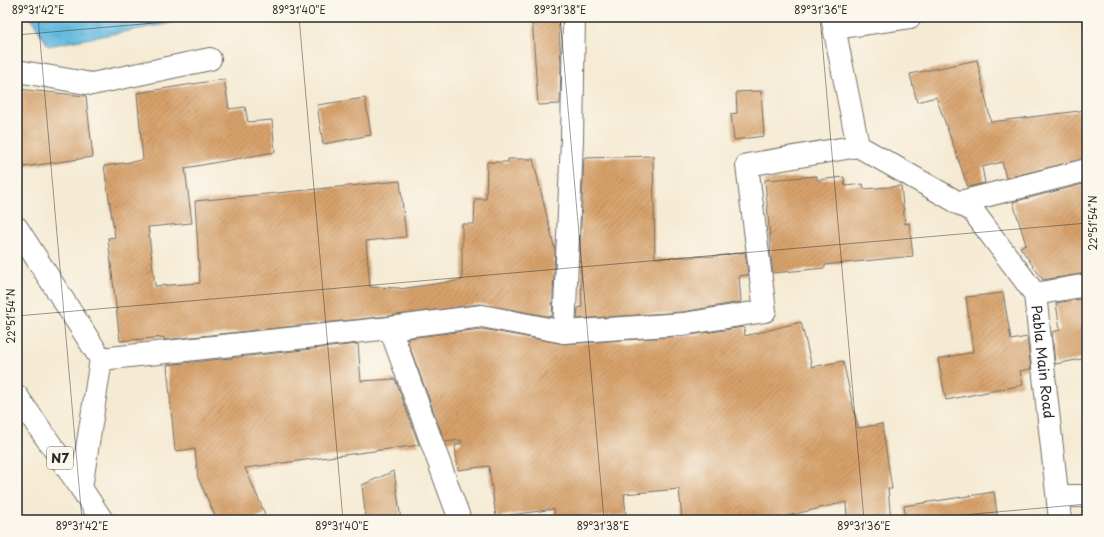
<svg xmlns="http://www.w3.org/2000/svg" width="1104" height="537" font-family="'Playpen Sans',sans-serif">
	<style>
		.water { fill: url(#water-ripples); stroke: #467285 }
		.building { fill: url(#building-hatch) }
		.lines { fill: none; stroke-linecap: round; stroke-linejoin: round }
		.street-casing { stroke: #726e66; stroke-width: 24 }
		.highway-casing { stroke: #726e66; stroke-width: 24 }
		.street { stroke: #fff; stroke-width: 22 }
		.highway { stroke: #fff; stroke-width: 22 }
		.ticks { fill: none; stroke: #2b2b2b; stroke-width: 1; stroke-opacity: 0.45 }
		.labels { text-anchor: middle; stroke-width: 3.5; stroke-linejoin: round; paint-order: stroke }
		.shield { fill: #fbf7ec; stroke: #696865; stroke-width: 1 }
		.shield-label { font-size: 13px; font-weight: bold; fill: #2b2b2b }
		.street-label { font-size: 14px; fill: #2b2b2b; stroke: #fbf7ec }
		.neatline { fill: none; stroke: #2b2b2b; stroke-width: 1.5 }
		.ticks-label { font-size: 10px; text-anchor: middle; fill: #2b2b2b }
	</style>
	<defs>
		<pattern id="water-ripples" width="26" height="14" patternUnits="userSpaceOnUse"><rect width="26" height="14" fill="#62b9df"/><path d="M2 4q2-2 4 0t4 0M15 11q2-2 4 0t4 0" fill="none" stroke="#5197b5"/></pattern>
		<pattern id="building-hatch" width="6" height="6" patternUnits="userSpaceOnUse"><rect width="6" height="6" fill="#d7a16b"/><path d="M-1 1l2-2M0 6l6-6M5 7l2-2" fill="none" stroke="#af8358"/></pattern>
	</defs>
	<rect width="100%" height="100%" fill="#fbf7ec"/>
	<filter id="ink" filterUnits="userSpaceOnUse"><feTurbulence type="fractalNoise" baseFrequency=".025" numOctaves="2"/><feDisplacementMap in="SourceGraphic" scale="8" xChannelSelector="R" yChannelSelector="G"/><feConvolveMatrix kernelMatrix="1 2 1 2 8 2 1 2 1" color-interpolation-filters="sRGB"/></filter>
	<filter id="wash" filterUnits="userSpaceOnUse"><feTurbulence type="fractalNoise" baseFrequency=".012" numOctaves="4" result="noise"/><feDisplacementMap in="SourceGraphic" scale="16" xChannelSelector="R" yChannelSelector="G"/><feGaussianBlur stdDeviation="0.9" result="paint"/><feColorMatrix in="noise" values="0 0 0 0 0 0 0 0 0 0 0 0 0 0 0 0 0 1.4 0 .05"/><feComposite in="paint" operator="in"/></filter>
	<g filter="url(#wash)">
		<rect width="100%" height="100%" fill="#f5ead3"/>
		<path class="water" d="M 30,17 L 204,17 L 48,46 Z"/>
		<g id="blocks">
			<g class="building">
				<path d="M 532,17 L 558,17 L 561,62 L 560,104 L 538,105 Z"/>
				<path d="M 977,60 L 991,122 L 1087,110 L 1087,158 L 1006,178 L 1002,162 L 982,167 L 985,183 L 968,187 L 936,97 L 917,102 L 910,74 Z"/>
				<path d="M 224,79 L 229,109 L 245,107 L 248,122 L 272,120 L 275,152 L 185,168 L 192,223 L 148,227 L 155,286 L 200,283 L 195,201 L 400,181 L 406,237 L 366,241 L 370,287 L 400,288 L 400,289 L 462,280 L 462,224 L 474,224 L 475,199 L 486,199 L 487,162 L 508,162 L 508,159 L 533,159 L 555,250 L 552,317 L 480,304 L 389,316 L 164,340 L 164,337 L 120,341 L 108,238 L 115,237 L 104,166 L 143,160 L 137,93 Z"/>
				<path d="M 17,89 L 86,96 L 93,157 L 17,168 Z"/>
				<path d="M 761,91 L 764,136 L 734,140 L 731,114 L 737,113 L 736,92 Z"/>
				<path d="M 365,98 L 371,135 L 323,144 L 317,105 Z"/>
				<path d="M 653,156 L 655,258 L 717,256 L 745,252 L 748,275 L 739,276 L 741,302 L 682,312 L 577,319 L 578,308 L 582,307 L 580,249 L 584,158 Z"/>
				<path d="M 817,176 L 817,180 L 844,177 L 845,186 L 863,184 L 864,189 L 901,186 L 905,224 L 909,223 L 913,256 L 825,265 L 825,268 L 773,273 L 770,250 L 771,250 L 765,180 Z"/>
				<path d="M 1087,183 L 1087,273 L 1043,280 L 1020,247 L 1026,245 L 1013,202 Z"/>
				<path d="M 1003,293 L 1011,340 L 1027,337 L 1031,369 L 1020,371 L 1023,385 L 946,400 L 938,359 L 973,352 L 966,297 Z"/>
				<path d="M 1087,298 L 1087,358 L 1055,364 L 1052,332 L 1060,330 L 1056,303 Z"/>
				<path d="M 801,322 L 812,367 L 843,361 L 858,428 L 882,424 L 892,489 L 888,489 L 891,520 L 847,520 L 846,502 L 770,520 L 682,520 L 679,489 L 624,494 L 626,515 L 555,520 L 554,509 L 496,517 L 489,466 L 458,470 L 455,446 L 462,443 L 461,440 L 445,442 L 409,345 L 408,338 L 482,329 L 565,344 L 684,336 L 744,327 L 745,336 Z"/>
				<path d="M 358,344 L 361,381 L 395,379 L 419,445 L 245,468 L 265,514 L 251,520 L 217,520 L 198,478 L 195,449 L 175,451 L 167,365 Z"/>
				<path d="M 394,471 L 401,520 L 366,520 L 362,485 Z"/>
				<path d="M 994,492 L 998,520 L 906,520 L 904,506 Z"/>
			</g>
		</g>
	</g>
	<g filter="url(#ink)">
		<use href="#blocks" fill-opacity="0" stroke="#726e66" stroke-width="1"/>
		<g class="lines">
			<g class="street-casing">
				<g id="street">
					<path d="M 832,17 L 858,146"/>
					<path d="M 834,28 L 910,17"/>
					<path d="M 17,71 L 92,84 L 210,59"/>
					<path id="s1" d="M 858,146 L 973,211 L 1035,294 L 1060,520"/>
					<path d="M 957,203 L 1087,170"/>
					<path d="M 17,228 L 101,359 L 81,488"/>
					<path d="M 1035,294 L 1087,285"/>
					<path d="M 390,328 L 460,520"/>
					<path d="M 564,332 L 572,139 L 574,17"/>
					<path d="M 101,359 L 390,328 L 482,316 L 564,332 L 683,324 L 765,311 L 747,165 L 858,146"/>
					<path d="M 1058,496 L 1087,496"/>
				</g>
			</g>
			<g class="highway-casing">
				<path id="highway" d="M 17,396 L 81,488 L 102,520"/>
			</g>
			<use href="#street" class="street"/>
			<use href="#highway" class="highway"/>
		</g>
	</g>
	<path class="ticks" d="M 38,17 L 82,520M 299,17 L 343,520M 560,17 L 604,520M 820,17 L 864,520M 1081,17 L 1087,85M 17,35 L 223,17M 17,316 L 1087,223M 906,520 L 1087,504"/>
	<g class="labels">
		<rect class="shield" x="47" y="447" width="26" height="22" rx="3"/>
		<g class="shield-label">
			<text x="60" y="463">N7</text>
		</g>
		<g class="street-label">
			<text dy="5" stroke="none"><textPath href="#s1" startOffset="304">Pabla Main Road</textPath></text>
		</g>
	</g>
	<rect width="1104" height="537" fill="none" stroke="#fbf7ec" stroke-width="44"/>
	<rect x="22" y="22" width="1060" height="493" class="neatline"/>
	<g class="ticks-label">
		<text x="38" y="14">89°31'42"E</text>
		<text x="299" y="14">89°31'40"E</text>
		<text x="560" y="14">89°31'38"E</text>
		<text x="821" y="14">89°31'36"E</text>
		<text transform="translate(1093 223) rotate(-90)" y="4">22°51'54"N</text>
		<text transform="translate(11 316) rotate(-90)" y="4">22°51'54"N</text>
		<text x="82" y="530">89°31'42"E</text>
		<text x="342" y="530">89°31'40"E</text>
		<text x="603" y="530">89°31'38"E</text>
		<text x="864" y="530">89°31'36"E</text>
	</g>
</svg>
